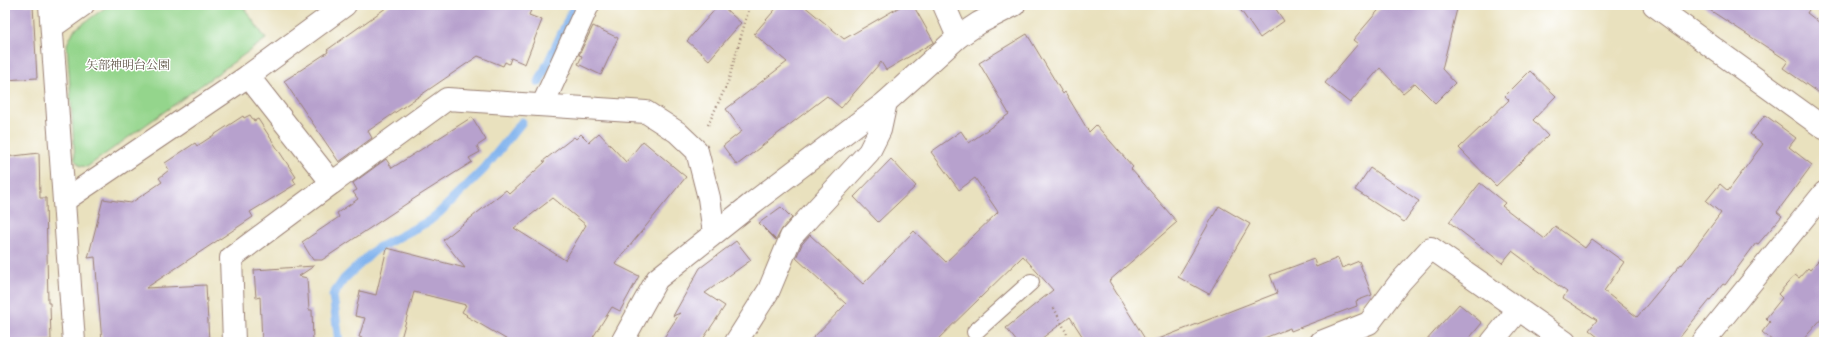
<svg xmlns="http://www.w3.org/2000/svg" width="1829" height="347" font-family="'Gentium Book Plus','Noto Serif JP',serif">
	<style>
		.green { fill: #94d58c; stroke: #6f7a5c }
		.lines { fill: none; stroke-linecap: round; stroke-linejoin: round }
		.stream { stroke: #82b4ee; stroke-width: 9 }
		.building { fill: #b7a1cd; fill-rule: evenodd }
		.service-casing { stroke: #9a8074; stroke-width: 18 }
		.minor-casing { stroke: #9a8074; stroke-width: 24 }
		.tertiary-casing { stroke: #9a8074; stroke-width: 24 }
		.path { stroke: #9a8074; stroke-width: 2.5; stroke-dasharray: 1 3; stroke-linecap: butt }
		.service { stroke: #fff; stroke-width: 16 }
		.minor { stroke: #fff; stroke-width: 22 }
		.tertiary { stroke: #fff; stroke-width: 22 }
		.labels { text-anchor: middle; stroke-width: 3; stroke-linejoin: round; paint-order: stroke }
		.park-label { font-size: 12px; fill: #605648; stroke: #fff }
	</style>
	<rect width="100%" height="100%" fill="#fff"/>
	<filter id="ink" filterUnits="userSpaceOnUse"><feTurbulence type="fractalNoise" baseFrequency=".025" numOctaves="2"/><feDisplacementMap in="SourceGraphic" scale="8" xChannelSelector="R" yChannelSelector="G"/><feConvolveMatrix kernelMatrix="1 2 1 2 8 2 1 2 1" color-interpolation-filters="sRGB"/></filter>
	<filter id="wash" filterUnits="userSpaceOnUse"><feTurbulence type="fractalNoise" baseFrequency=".012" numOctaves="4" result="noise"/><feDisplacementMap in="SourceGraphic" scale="16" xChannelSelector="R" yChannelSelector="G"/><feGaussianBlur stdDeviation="0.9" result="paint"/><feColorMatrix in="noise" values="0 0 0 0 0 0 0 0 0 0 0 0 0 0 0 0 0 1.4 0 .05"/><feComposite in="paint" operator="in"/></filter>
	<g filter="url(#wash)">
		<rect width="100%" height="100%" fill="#e9e1be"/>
		<path class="green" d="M 109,5 L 242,5 L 266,39 L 87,167 L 80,166 L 75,160 L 67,44 L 74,30 Z"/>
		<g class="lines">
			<g class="stream">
				<path d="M 539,82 L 575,5"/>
				<path d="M 339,342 L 333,295 L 344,279 L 376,249 L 429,221 L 440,212 L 484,169 L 522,122"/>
			</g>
		</g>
		<g id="blocks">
			<g class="building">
				<path d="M 5,5 L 33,5 L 37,78 L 5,80 Z"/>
				<path d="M 390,5 L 533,5 L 529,15 L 542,20 L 525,64 L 511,58 L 509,64 L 505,62 L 503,66 L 478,56 L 368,131 L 372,138 L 339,162 L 284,81 L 328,52 L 327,50 Z"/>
				<path d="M 719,5 L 721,5 L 741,23 L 709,60 L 687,41 Z"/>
				<path d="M 779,5 L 803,5 L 844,39 L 903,5 L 913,5 L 934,42 L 886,70 L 881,62 L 841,108 L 827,96 L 737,165 L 723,146 L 742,131 L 726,109 L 787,62 L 754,34 Z"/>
				<path d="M 1237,5 L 1273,5 L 1284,21 L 1260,38 Z"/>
				<path d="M 1383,5 L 1458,5 L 1442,69 L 1455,83 L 1435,103 L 1415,83 L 1403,93 L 1380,68 L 1350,103 L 1325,83 L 1358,44 L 1353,40 Z"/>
				<path d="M 1702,5 L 1812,5 L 1807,13 L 1824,26 L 1824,97 L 1783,68 L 1788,61 Z"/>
				<path d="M 593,26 L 618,38 L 601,75 L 578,64 L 582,56 L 579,55 Z"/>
				<path d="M 1027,34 L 1063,94 L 1065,92 L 1089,132 L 1096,125 L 1133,167 L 1131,169 L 1177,222 L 1109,281 L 1147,342 L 1086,342 L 1070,317 L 1037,342 L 1017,342 L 1006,328 L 1053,290 L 1023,256 L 935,342 L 809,342 L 846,304 L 796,258 L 802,244 L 810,235 L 863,284 L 914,231 L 946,262 L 998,212 L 975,178 L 959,190 L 931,152 L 961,131 L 969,143 L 1009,114 L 979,63 Z"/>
				<path d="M 1530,71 L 1556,96 L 1533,120 L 1548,136 L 1496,186 L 1459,148 L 1509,100 L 1505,96 Z"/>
				<path d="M 250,115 L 254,121 L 258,119 L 296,177 L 293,179 L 296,184 L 250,212 L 253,217 L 146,288 L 206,285 L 209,342 L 102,342 L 95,257 L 88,258 L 103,199 L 131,203 L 162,182 L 159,178 L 169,170 L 165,163 L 195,143 L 197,146 L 243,116 L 244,118 Z"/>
				<path d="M 1765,115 L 1796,138 L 1789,147 L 1812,165 L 1777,212 L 1782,216 L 1758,244 L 1756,243 L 1725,285 L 1723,284 L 1676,342 L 1604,342 L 1589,330 L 1597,320 L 1563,298 L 1567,292 L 1512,251 L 1502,263 L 1449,222 L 1480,183 L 1505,203 L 1502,206 L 1545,239 L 1555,226 L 1585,248 L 1592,239 L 1624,262 L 1604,291 L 1637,317 L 1681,264 L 1682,265 L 1721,213 L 1706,201 L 1720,184 L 1728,191 L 1763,144 L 1750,134 Z"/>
				<path d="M 472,117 L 486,140 L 477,146 L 480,152 L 469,158 L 472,162 L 412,200 L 322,260 L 313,260 L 302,242 L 339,217 L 337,213 L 358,199 L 353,192 L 357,190 L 353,183 L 386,159 L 392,168 Z"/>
				<path d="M 599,133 L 626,162 L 643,141 L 686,177 L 615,264 L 639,276 L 620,311 L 612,307 L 590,342 L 511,342 L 466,316 L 467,315 L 462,312 L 466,305 L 414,292 L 400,342 L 376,342 L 359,337 L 365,318 L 355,316 L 360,291 L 376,295 L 387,248 L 465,268 L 443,240 L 506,190 L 510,194 L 545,162 L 543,161 L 574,137 L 576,139 L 581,134 L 589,142 ZM 553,198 L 586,225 L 565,260 L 514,228 Z"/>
				<path d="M 39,153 L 40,198 L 46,198 L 48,303 L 50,303 L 51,340 L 6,342 L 5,157 Z"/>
				<path d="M 891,159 L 916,186 L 878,222 L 854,197 Z"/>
				<path d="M 1370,168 L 1419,201 L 1404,222 L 1355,190 Z"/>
				<path d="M 1219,206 L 1250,224 L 1209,294 L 1178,277 Z"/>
				<path d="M 781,207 L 792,218 L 782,229 L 776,240 L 759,223 Z"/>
				<path d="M 736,241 L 751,260 L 705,293 L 725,306 L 701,342 L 661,342 L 680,313 L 673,316 L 700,268 Z"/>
				<path d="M 1824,254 L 1824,316 L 1801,342 L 1774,342 L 1762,332 L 1770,322 L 1766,318 L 1782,298 L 1778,294 L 1795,275 L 1799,278 L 1808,268 L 1810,270 Z"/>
				<path d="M 1338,258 L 1342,268 L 1359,261 L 1372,295 L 1356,301 L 1357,306 L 1291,331 L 1290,328 L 1254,342 L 1156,342 L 1156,340 L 1277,293 L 1270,275 L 1314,259 L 1316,267 Z"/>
				<path d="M 314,266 L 299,276 L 307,278 L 309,310 L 312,310 L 313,342 L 262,342 L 260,297 L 256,298 L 254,270 Z"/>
				<path d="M 1459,304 L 1482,323 L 1466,342 L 1425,342 Z"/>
			</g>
		</g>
	</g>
	<g filter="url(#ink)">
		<use href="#blocks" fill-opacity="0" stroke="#9a8074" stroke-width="1"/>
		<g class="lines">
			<g class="service-casing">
				<path id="service" d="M 975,332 L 1031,282"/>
			</g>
			<g class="minor-casing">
				<g id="minor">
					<path d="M 50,5 L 74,342"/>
					<path d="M 944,5 L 958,37"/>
					<path d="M 52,27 L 83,5"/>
					<path d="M 248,76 L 332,183 L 447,99 L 646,112 L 677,132 L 697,151 L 709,198 L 714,233"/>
					<path d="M 543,104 L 588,5"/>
					<path d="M 65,200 L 248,76 L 345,5"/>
					<path d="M 234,342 L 231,258 L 332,183"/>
					<path d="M 622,342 L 657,279 L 754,202 L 886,102 L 958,37 L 979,23 L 1014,5"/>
					<path d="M 736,342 L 769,290 L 791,237 L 869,152 L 880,130 L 886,102"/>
					<path d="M 1321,342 L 1369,323 L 1400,282 L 1431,248 L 1565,342"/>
					<path d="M 1492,342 L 1518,310"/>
					<path d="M 1703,342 L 1824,193"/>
				</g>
			</g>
			<g class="tertiary-casing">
				<path id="tertiary" d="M 1654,5 L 1824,128"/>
			</g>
			<g class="path">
				<path d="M 708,125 L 728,82 L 750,5"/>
				<path d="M 1054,308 L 1071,342"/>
			</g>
			<use href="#service" class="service"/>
			<use href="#minor" class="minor"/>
			<use href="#tertiary" class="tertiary"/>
		</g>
	</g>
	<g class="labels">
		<g class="park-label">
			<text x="128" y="69">矢部神明台公園</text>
		</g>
	</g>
	<rect width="1829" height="347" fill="none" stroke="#fff" stroke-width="20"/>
</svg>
